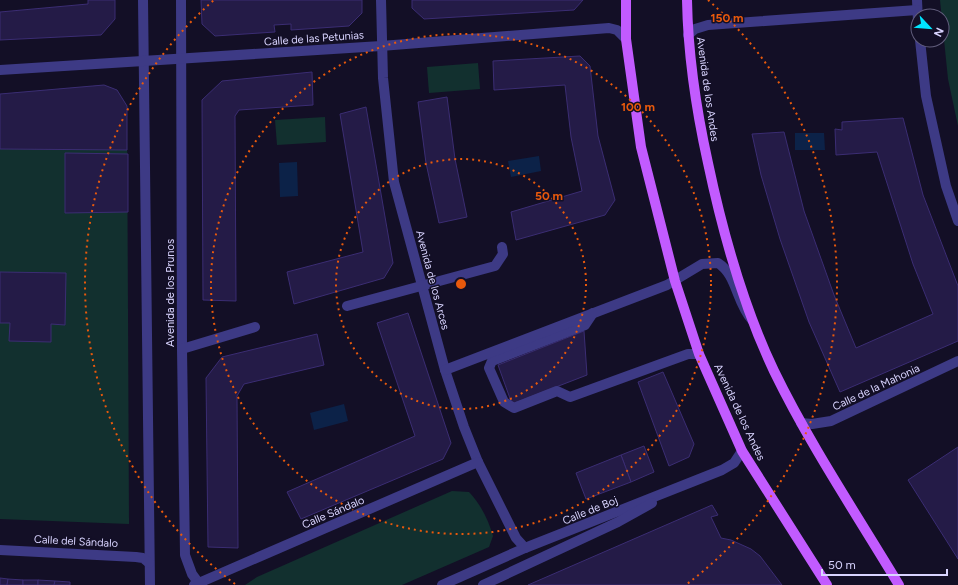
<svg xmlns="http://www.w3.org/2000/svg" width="958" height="585" font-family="Figtree,sans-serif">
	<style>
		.green { fill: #12302f }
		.water { fill: #0c2248 }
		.building { fill: #241b47; stroke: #3b2d73 }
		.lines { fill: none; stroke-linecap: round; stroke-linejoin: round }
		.minor { stroke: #3d3a85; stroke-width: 10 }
		.major { stroke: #c25bff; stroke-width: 10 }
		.ring { fill: none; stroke: #e8590c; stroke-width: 2; stroke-dasharray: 2 4 }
		.labels { text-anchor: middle; stroke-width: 3; stroke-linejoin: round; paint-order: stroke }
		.street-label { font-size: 11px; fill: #d9d4ff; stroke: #130f26 }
		.centre { fill: #e8590c; stroke: #130f26; stroke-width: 2 }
		.ring-label { font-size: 12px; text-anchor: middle; font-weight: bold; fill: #e8590c; stroke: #130f26; stroke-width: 3; stroke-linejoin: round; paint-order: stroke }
	</style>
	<rect width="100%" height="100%" fill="#130f26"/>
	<g class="green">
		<path d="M 940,0 L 958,0 L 958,126 L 948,79 Z"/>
		<path d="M 478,63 L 480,89 L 429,93 L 427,67 Z"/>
		<path d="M 104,85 L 117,90 L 127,106 L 129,524 L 0,519 L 0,94 Z"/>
		<path d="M 325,117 L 326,142 L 277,145 L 275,120 Z"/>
		<path d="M 452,491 L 469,492 C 481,505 488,519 493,536 L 489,547 L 402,585 L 245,585 L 257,577 Z"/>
	</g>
	<g class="water">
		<path d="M 795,133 L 824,133 L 825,150 L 795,150 Z"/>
		<path d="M 539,156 L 541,171 L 511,177 L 508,161 Z"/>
		<path d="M 297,162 L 298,196 L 280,197 L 279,163 Z"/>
		<path d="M 344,404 L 348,421 L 314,430 L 310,413 Z"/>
	</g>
	<g class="building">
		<path d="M 88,0 L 115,0 L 115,19 L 101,35 L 0,40 L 0,12 L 88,4 Z"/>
		<path d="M 201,0 L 362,0 L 362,13 L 349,26 L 291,30 L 291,24 L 274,25 L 275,32 L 215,36 L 202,24 Z"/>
		<path d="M 412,0 L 583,0 L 574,10 L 424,19 L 412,8 Z"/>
		<path d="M 580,56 L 590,66 L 598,136 L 615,200 L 605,215 L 516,240 L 511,212 L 582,191 L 571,137 L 565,85 L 494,90 L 493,61 Z"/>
		<path d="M 312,72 L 313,105 L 239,110 L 235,116 L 236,301 L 203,300 L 202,100 L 222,81 Z"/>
		<path d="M 104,85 L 117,90 L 127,106 L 127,150 L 0,149 L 0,94 Z"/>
		<path d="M 447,97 L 455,159 L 467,217 L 439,223 L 426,163 L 418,102 Z"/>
		<path d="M 366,107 L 393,263 L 384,278 L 294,304 L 287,272 L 363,252 L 340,114 Z"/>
		<path d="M 903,118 L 923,195 L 958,286 L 958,341 L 840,392 L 809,322 L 780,239 L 761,175 L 752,134 L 784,132 L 804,211 L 834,295 L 856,348 L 933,314 L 913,264 L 877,152 L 836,155 L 835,129 L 842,130 L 842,122 Z"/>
		<path d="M 65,153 L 128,154 L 128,212 L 65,213 Z"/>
		<path d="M 0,272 L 66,273 L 65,325 L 51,324 L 51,342 L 9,341 L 10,323 L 0,323 Z"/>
		<path d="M 408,313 L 451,443 L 443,459 L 301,519 L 287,492 L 415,436 L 377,323 Z"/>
		<path d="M 584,331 L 587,375 L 512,404 L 498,365 Z"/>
		<path d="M 317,334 L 324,365 L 244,384 L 237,396 L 238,548 L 208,547 L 206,378 L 222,357 Z"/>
		<path d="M 663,372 L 694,444 L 689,457 L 669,466 L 638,382 Z"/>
		<path d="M 644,446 L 654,472 L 631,482 L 621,455 Z"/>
		<path d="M 958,447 L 958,559 L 908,480 Z"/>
		<path d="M 621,455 L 631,482 L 586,499 L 576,473 Z"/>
		<path d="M 712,505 L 718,515 L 711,517 L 721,538 L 731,540 L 751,549 L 760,556 L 782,585 L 528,585 Z"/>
		<path d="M 0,578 L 8,579 L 7,585 L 0,585 Z"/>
		<path d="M 8,579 L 23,580 L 23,585 L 7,585 Z"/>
		<rect x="23" y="580" width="15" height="5"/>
		<path d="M 38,580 L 55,581 L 54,585 L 38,585 Z"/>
		<path d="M 55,581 L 70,582 L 70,585 L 54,585 Z"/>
	</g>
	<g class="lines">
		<g class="minor">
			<path d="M 143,0 L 150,585"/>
			<path d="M 181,0 L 182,349 L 185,555 L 192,574 L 200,585"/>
			<path d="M 381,0 L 383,78 L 394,182 L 445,370 L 464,427 L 478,462 L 516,538 L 525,548"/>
			<path d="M 917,0 L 918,21"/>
			<path d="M 688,35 L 695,29 L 708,25 L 917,10"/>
			<path d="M 920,40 L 926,96 L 946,186 L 958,221"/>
			<path d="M 0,70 L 381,46 L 609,28 L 617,30 L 626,39"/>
			<path d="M 347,306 L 495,266 L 503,254 L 502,247"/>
			<path d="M 593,313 L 585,325 L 492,361 L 489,368 L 504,402 L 514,408 L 557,391 L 570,397 L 688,354 L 699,354"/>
			<path d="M 182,349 L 255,327"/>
			<path d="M 445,370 L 667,285 L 702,264 L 718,263 C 737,275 736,302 752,320"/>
			<path d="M 801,423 L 812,424 L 831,421 L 958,361"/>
			<path d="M 0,550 L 136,557 L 143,558 L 149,563"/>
			<path d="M 194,585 L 478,462"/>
			<path d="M 442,585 L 525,548 L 722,470 L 734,463 L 742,451"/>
			<path d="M 483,585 L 618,522 L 652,503"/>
		</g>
		<g class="major">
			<path d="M 626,0 L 626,39 L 641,147 L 675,281 L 699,354 L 742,451 L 827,585"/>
			<path d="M 687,0 C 688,55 696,109 708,163 C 723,234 743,306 774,371 C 810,445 857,515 899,585"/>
		</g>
	</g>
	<g class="ring">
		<circle cx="461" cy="284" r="125"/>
		<circle cx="461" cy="284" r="250"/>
		<path d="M235 584A376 376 0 0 1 214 0M708 0A376 376 0 0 1 687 584"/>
	</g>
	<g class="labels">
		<g class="street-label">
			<text transform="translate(314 38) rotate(-4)" y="4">Calle de las Petunias</text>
			<text transform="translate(708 89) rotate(82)" y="4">Avenida de los Andes</text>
			<text transform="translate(433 280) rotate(75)" y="4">Avenida de los Arces</text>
			<text transform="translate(170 293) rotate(-90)" y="4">Avenida de los Prunos</text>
			<text transform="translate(876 387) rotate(-25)" y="4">Calle de la Mahonia</text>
			<text transform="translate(740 412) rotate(65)" y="4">Avenida de los Andes</text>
			<text transform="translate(590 510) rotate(-22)" y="4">Calle de Boj</text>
			<text transform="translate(333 512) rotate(-23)" y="4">Calle Sándalo</text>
			<text transform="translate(76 541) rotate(3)" y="4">Calle del Sándalo</text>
		</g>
	</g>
	<circle cx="461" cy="284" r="6" class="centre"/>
	<g class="ring-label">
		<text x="727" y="22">150 m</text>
		<text x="638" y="111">100 m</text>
		<text x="549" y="200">50 m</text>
	</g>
	<g transform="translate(930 28) rotate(116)"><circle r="19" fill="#130f26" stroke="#625e7d"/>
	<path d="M0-3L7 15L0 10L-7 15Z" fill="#00e5ff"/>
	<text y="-6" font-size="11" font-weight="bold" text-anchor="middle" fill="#d9d4ff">N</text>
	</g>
	<path d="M822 569v6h125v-6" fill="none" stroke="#d9d4ff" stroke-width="2"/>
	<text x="828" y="569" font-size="12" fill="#d9d4ff" stroke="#130f26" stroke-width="3" paint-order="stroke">50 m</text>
</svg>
